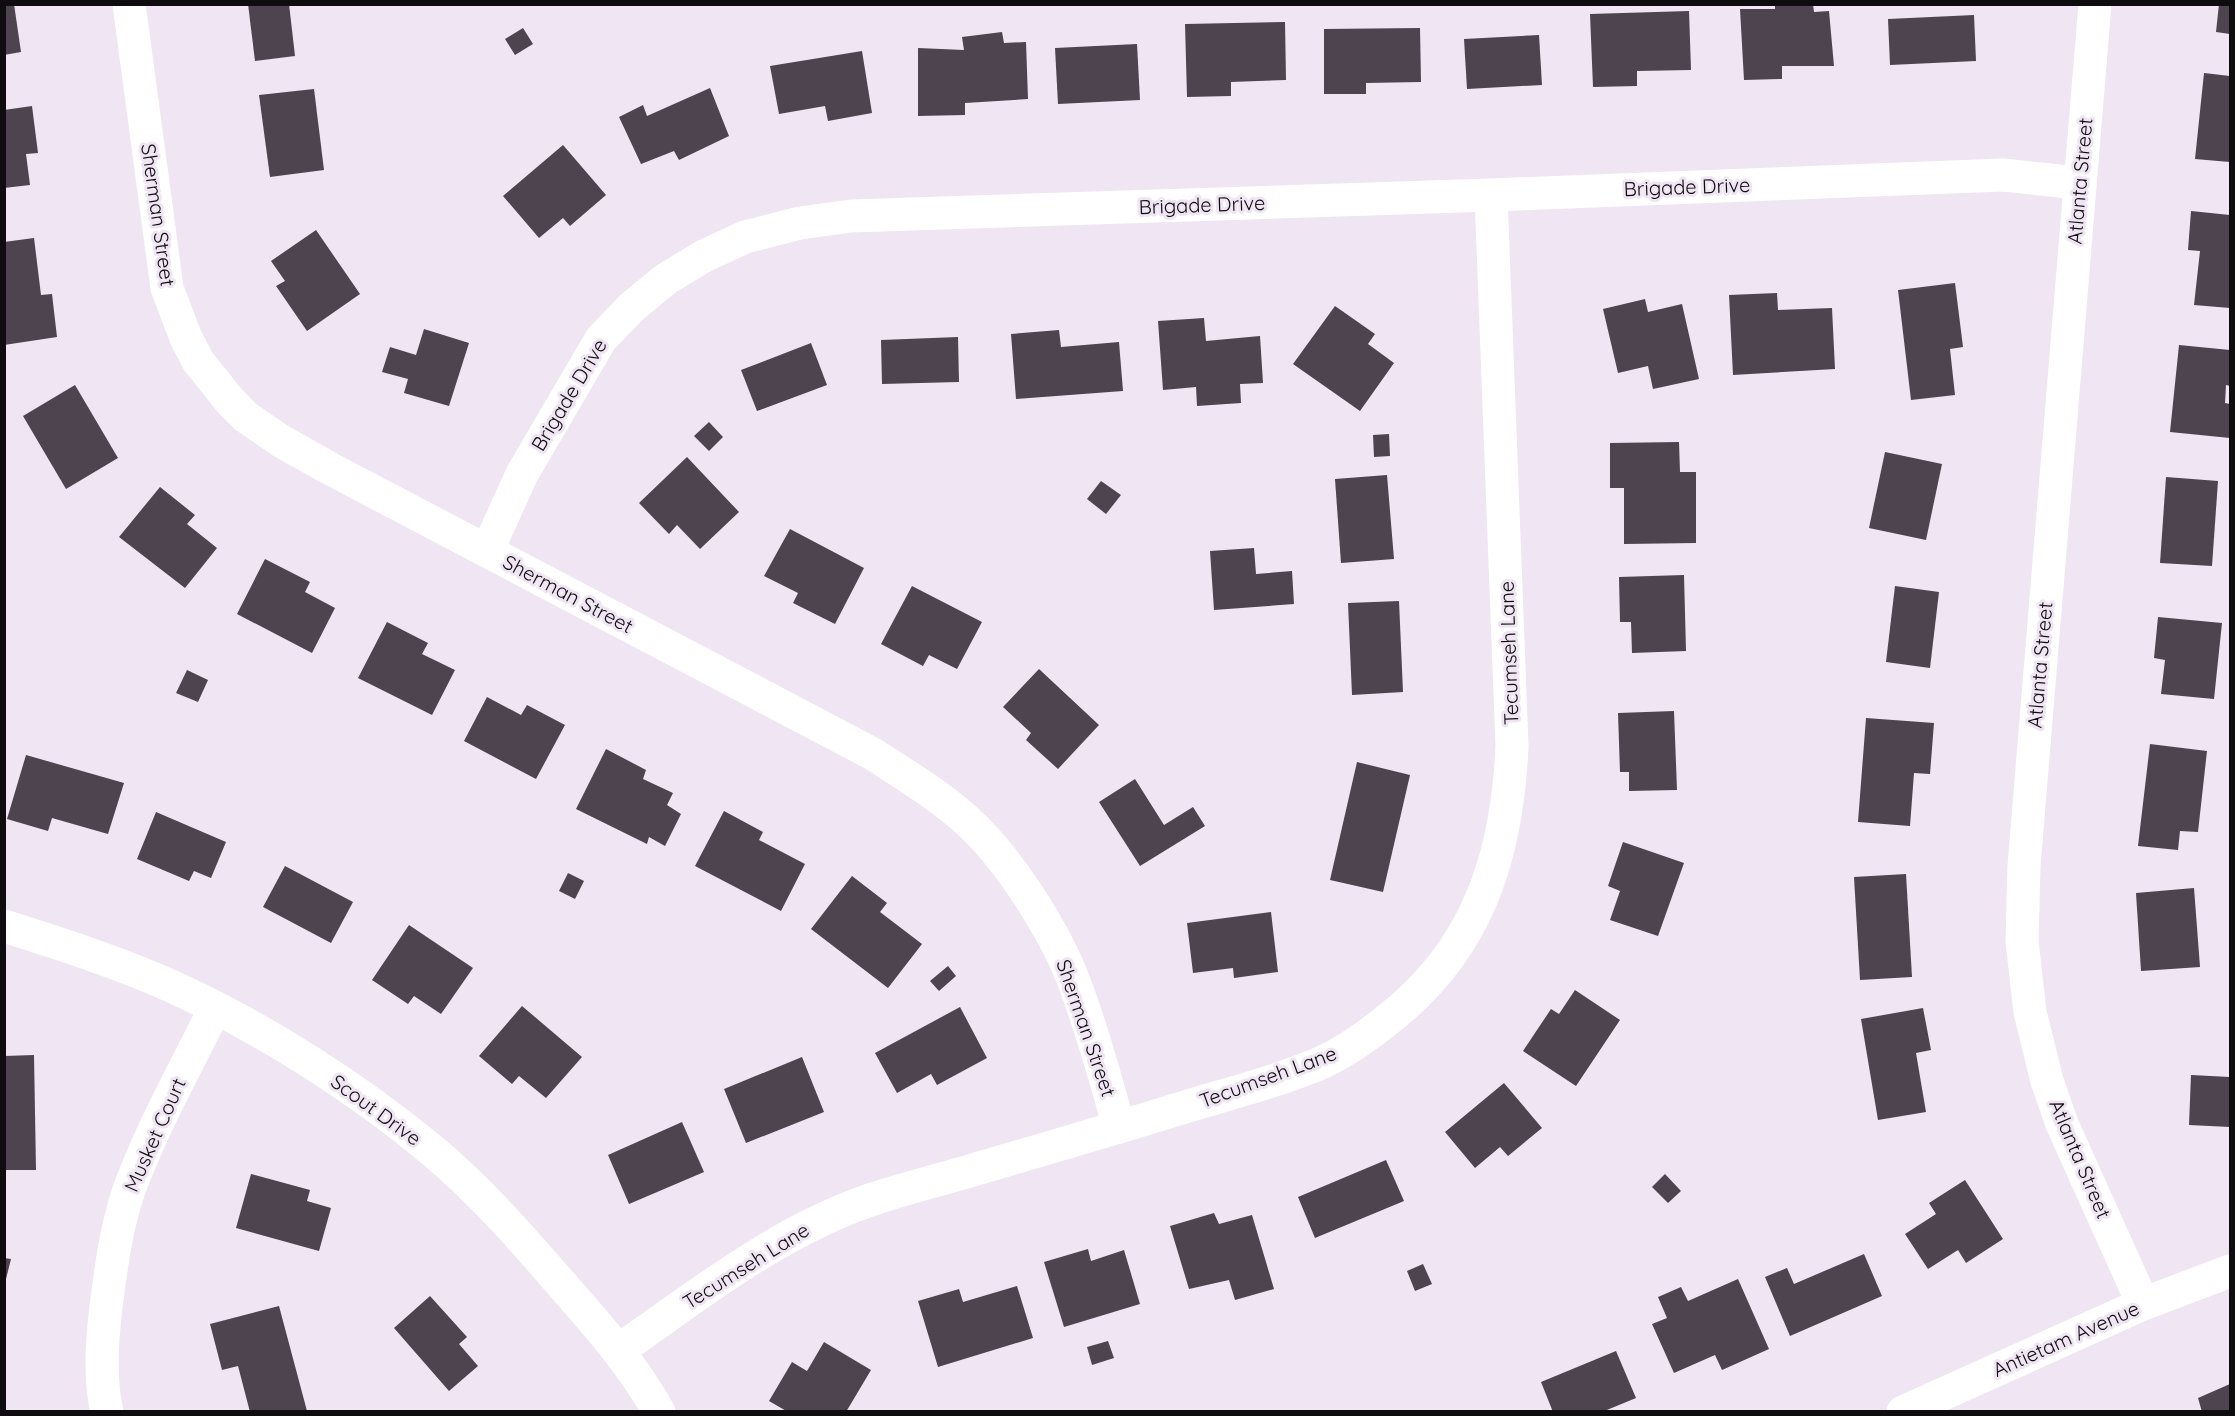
<svg xmlns="http://www.w3.org/2000/svg" width="2235" height="1416" font-family="Quicksand,sans-serif">
	<style>
		.building { fill: #4d4450 }
		.lines { fill: none; stroke-linecap: round; stroke-linejoin: round }
		.street { stroke: #fff; stroke-width: 33 }
		.labels { text-anchor: middle; stroke-width: 6; stroke-linejoin: round; paint-order: stroke }
		.street-label { font-size: 20px; fill: #0f0c10; stroke: #f0e5f3 }
	</style>
	<rect width="100%" height="100%" fill="#f0e5f3"/>
	<g class="building">
		<path d="M 4,4 L 14,4 L 21,52 L 4,55 Z"/>
		<path d="M 248,4 L 289,4 L 295,56 L 255,61 Z"/>
		<path d="M 1775,4 L 1813,4 L 1814,12 L 1829,11 L 1834,66 L 1782,66 L 1782,79 L 1744,80 L 1740,9 L 1775,9 Z"/>
		<path d="M 2219,4 L 2230,4 L 2230,34 L 2216,32 Z"/>
		<path d="M 1689,11 L 1691,70 L 1637,71 L 1637,86 L 1593,87 L 1590,14 Z"/>
		<path d="M 1974,15 L 1976,61 L 1890,65 L 1888,19 Z"/>
		<path d="M 1285,22 L 1286,80 L 1231,82 L 1231,96 L 1187,97 L 1185,24 Z"/>
		<path d="M 523,28 L 533,44 L 515,55 L 505,39 Z"/>
		<path d="M 1420,28 L 1421,82 L 1366,83 L 1366,94 L 1324,94 L 1324,29 Z"/>
		<path d="M 1002,32 L 1004,43 L 1026,42 L 1028,99 L 965,103 L 965,115 L 918,116 L 918,48 L 964,50 L 962,37 Z"/>
		<path d="M 1539,35 L 1542,85 L 1467,89 L 1464,39 Z"/>
		<path d="M 1137,44 L 1140,100 L 1058,104 L 1055,48 Z"/>
		<path d="M 862,51 L 872,113 L 828,121 L 825,106 L 779,114 L 770,66 Z"/>
		<path d="M 2204,73 L 2230,76 L 2230,162 L 2195,159 Z"/>
		<path d="M 710,88 L 729,136 L 679,160 L 674,151 L 641,164 L 619,117 L 643,105 L 647,116 Z"/>
		<path d="M 314,89 L 324,170 L 270,177 L 259,95 Z"/>
		<path d="M 32,106 L 38,153 L 26,154 L 30,185 L 4,188 L 4,110 Z"/>
		<path d="M 563,145 L 606,195 L 570,226 L 563,218 L 539,238 L 503,196 Z"/>
		<path d="M 2191,211 L 2230,215 L 2230,308 L 2194,305 L 2200,251 L 2188,250 Z"/>
		<path d="M 316,230 L 360,294 L 307,331 L 276,286 L 285,281 L 271,261 Z"/>
		<path d="M 34,238 L 41,295 L 52,294 L 57,337 L 4,345 L 4,242 Z"/>
		<path d="M 1955,283 L 1963,347 L 1950,349 L 1955,395 L 1911,400 L 1898,290 Z"/>
		<path d="M 1777,293 L 1778,310 L 1832,308 L 1835,369 L 1733,375 L 1729,295 Z"/>
		<path d="M 1645,299 L 1648,312 L 1682,304 L 1699,379 L 1653,389 L 1648,366 L 1618,373 L 1603,309 Z"/>
		<path d="M 1335,306 L 1375,334 L 1368,344 L 1394,363 L 1360,411 L 1293,364 Z"/>
		<path d="M 1204,318 L 1206,341 L 1260,336 L 1263,383 L 1240,384 L 1241,403 L 1197,406 L 1196,387 L 1163,390 L 1158,321 Z"/>
		<path d="M 424,329 L 469,343 L 449,406 L 404,393 L 408,379 L 382,372 L 390,347 L 416,355 Z"/>
		<path d="M 1059,330 L 1061,347 L 1119,342 L 1123,391 L 1016,399 L 1011,334 Z"/>
		<path d="M 958,337 L 959,382 L 882,384 L 881,340 Z"/>
		<path d="M 811,343 L 827,385 L 757,411 L 741,370 Z"/>
		<path d="M 2179,345 L 2230,350 L 2230,386 L 2226,385 L 2225,403 L 2230,404 L 2230,438 L 2170,432 Z"/>
		<path d="M 75,385 L 118,458 L 66,489 L 23,416 Z"/>
		<path d="M 709,422 L 723,437 L 709,451 L 694,436 Z"/>
		<path d="M 1389,434 L 1390,456 L 1374,457 L 1373,435 Z"/>
		<path d="M 1679,442 L 1680,472 L 1696,472 L 1696,543 L 1624,544 L 1624,488 L 1610,488 L 1610,443 Z"/>
		<path d="M 1885,452 L 1942,464 L 1926,540 L 1869,528 Z"/>
		<path d="M 687,457 L 739,512 L 700,549 L 677,525 L 669,534 L 639,503 Z"/>
		<path d="M 1387,475 L 1394,559 L 1341,563 L 1335,479 Z"/>
		<path d="M 2166,477 L 2218,481 L 2212,566 L 2160,563 Z"/>
		<path d="M 1101,481 L 1121,495 L 1106,514 L 1087,499 Z"/>
		<path d="M 160,487 L 195,515 L 187,524 L 217,548 L 185,588 L 119,537 Z"/>
		<path d="M 790,529 L 864,568 L 835,624 L 793,603 L 798,593 L 764,576 Z"/>
		<path d="M 1254,548 L 1256,574 L 1292,571 L 1294,604 L 1214,610 L 1210,551 Z"/>
		<path d="M 265,559 L 310,582 L 305,592 L 335,608 L 312,653 L 237,614 Z"/>
		<path d="M 1684,575 L 1686,651 L 1632,653 L 1631,622 L 1620,622 L 1619,577 Z"/>
		<path d="M 912,586 L 982,622 L 957,669 L 929,655 L 923,666 L 881,644 Z"/>
		<path d="M 1895,586 L 1939,592 L 1930,668 L 1886,662 Z"/>
		<path d="M 1399,601 L 1403,692 L 1352,695 L 1348,603 Z"/>
		<path d="M 2158,617 L 2222,623 L 2214,699 L 2161,694 L 2165,660 L 2154,658 Z"/>
		<path d="M 387,622 L 428,643 L 422,654 L 455,670 L 432,715 L 358,678 Z"/>
		<path d="M 1039,669 L 1099,725 L 1058,769 L 1026,740 L 1031,733 L 1003,707 Z"/>
		<path d="M 187,670 L 208,680 L 198,702 L 176,693 Z"/>
		<path d="M 487,697 L 521,715 L 527,705 L 565,725 L 536,779 L 464,741 Z"/>
		<path d="M 1674,711 L 1677,790 L 1629,791 L 1629,772 L 1620,772 L 1618,713 Z"/>
		<path d="M 1866,718 L 1934,723 L 1930,774 L 1914,773 L 1910,826 L 1858,822 Z"/>
		<path d="M 2150,744 L 2207,751 L 2198,832 L 2180,831 L 2178,850 L 2138,846 Z"/>
		<path d="M 606,749 L 646,770 L 643,779 L 673,793 L 667,805 L 681,814 L 665,846 L 649,837 L 647,844 L 576,809 Z"/>
		<path d="M 26,755 L 124,783 L 108,834 L 52,818 L 48,831 L 7,819 Z"/>
		<path d="M 1357,762 L 1410,775 L 1383,892 L 1330,880 Z"/>
		<path d="M 1135,779 L 1164,825 L 1193,807 L 1205,826 L 1140,866 L 1099,802 Z"/>
		<path d="M 724,811 L 763,832 L 759,840 L 805,864 L 781,911 L 695,866 Z"/>
		<path d="M 156,812 L 226,842 L 211,878 L 194,871 L 189,881 L 137,859 Z"/>
		<path d="M 1623,842 L 1684,863 L 1658,936 L 1610,920 L 1620,891 L 1608,886 Z"/>
		<path d="M 285,866 L 353,902 L 331,943 L 263,907 Z"/>
		<path d="M 568,873 L 584,881 L 575,899 L 559,891 Z"/>
		<path d="M 1906,874 L 1912,977 L 1860,980 L 1854,877 Z"/>
		<path d="M 852,876 L 887,903 L 880,912 L 922,944 L 888,988 L 811,929 Z"/>
		<path d="M 2194,888 L 2200,967 L 2141,971 L 2136,893 Z"/>
		<path d="M 1271,912 L 1278,972 L 1234,978 L 1233,968 L 1193,973 L 1187,923 Z"/>
		<path d="M 409,925 L 473,968 L 441,1014 L 414,996 L 408,1004 L 372,980 Z"/>
		<path d="M 948,966 L 956,976 L 939,991 L 930,981 Z"/>
		<path d="M 1575,990 L 1620,1020 L 1576,1086 L 1523,1051 L 1551,1009 L 1559,1014 Z"/>
		<path d="M 522,1006 L 582,1057 L 546,1098 L 519,1076 L 512,1084 L 479,1056 Z"/>
		<path d="M 960,1007 L 987,1058 L 937,1085 L 931,1074 L 897,1093 L 875,1053 Z"/>
		<path d="M 1923,1008 L 1931,1050 L 1916,1053 L 1926,1112 L 1878,1120 L 1861,1019 Z"/>
		<path d="M 34,1055 L 36,1170 L 4,1170 L 4,1056 Z"/>
		<path d="M 802,1057 L 824,1112 L 746,1143 L 724,1089 Z"/>
		<path d="M 2191,1075 L 2230,1077 L 2230,1127 L 2189,1125 Z"/>
		<path d="M 1504,1083 L 1542,1128 L 1508,1156 L 1500,1147 L 1475,1168 L 1445,1132 Z"/>
		<path d="M 682,1122 L 704,1172 L 629,1204 L 608,1155 Z"/>
		<path d="M 1386,1160 L 1404,1201 L 1315,1238 L 1298,1197 Z"/>
		<path d="M 251,1174 L 310,1190 L 307,1201 L 331,1208 L 319,1251 L 236,1228 Z"/>
		<path d="M 1665,1174 L 1681,1191 L 1668,1203 L 1652,1187 Z"/>
		<path d="M 1965,1180 L 2003,1239 L 1966,1263 L 1958,1250 L 1928,1269 L 1905,1234 L 1936,1214 L 1929,1203 Z"/>
		<path d="M 1214,1213 L 1219,1224 L 1252,1215 L 1274,1289 L 1235,1300 L 1229,1280 L 1189,1289 L 1170,1226 Z"/>
		<path d="M 1088,1249 L 1091,1261 L 1124,1250 L 1140,1304 L 1064,1327 L 1044,1262 Z"/>
		<path d="M 1864,1254 L 1882,1296 L 1790,1336 L 1765,1277 L 1787,1268 L 1794,1284 Z"/>
		<path d="M 4,1258 L 11,1259 L 5,1283 L 4,1283 Z"/>
		<path d="M 1423,1264 L 1432,1284 L 1415,1291 L 1407,1271 Z"/>
		<path d="M 1738,1279 L 1769,1349 L 1722,1370 L 1715,1355 L 1674,1373 L 1652,1324 L 1667,1318 L 1658,1297 L 1681,1287 L 1688,1301 Z"/>
		<path d="M 1017,1286 L 1033,1338 L 938,1367 L 918,1301 L 959,1289 L 963,1302 Z"/>
		<path d="M 430,1296 L 467,1337 L 459,1344 L 478,1366 L 449,1391 L 394,1328 Z"/>
		<path d="M 279,1306 L 307,1411 L 250,1412 L 238,1366 L 222,1370 L 210,1324 Z"/>
		<path d="M 1108,1341 L 1114,1358 L 1092,1365 L 1087,1347 Z"/>
		<path d="M 824,1342 L 871,1370 L 846,1412 L 788,1412 L 769,1401 L 792,1362 L 807,1371 Z"/>
		<path d="M 1616,1351 L 1636,1398 L 1602,1412 L 1553,1412 L 1541,1382 Z"/>
		<path d="M 2230,1384 L 2230,1412 L 2202,1412 L 2198,1398 Z"/>
	</g>
	<g class="lines">
		<g class="street">
			<path d="M 129,4 L 167,288 L 186,338 L 198,361 L 230,401 L 246,417 L 281,441 L 329,468 L 873,754 C 904,774 935,793 963,817 C 1007,855 1056,932 1076,987 C 1093,1033 1106,1080 1119,1127"/>
			<path d="M 2095,4 L 2024,866 L 2022,941 L 2030,1012 L 2047,1081 L 2062,1124 L 2143,1304"/>
			<path d="M 487,551 L 522,474 L 601,339 L 632,307 L 666,279 L 704,256 L 745,237 L 800,223 L 851,216 L 1491,195 L 2003,175 L 2079,183"/>
			<path d="M 4,926 C 61,944 117,962 171,986 C 263,1028 356,1087 434,1152 C 479,1190 519,1235 557,1279 C 594,1321 631,1362 659,1412"/>
			<path d="M 619,1350 C 700,1294 778,1231 873,1199 C 906,1188 940,1180 973,1170 C 1044,1149 1114,1129 1185,1107 C 1231,1093 1279,1081 1323,1062 C 1346,1051 1366,1037 1386,1021 C 1477,951 1507,858 1512,746 L 1491,195"/>
			<path d="M 107,1412 C 99,1378 102,1340 106,1307 C 111,1268 116,1228 129,1190 C 152,1127 186,1068 215,1008"/>
			<path d="M 1903,1412 L 2143,1304 L 2230,1271"/>
		</g>
	</g>
	<g class="labels">
		<g class="street-label">
			<text transform="translate(2080 181) rotate(-85)" y="7">Atlanta Street</text>
			<text transform="translate(1687 187) rotate(-2)" y="7">Brigade Drive</text>
			<text transform="translate(1202 205) rotate(-2)" y="7">Brigade Drive</text>
			<text transform="translate(158 215) rotate(82)" y="7">Sherman Street</text>
			<text transform="translate(569 395) rotate(-59)" y="7">Brigade Drive</text>
			<text transform="translate(568 594) rotate(28)" y="7">Sherman Street</text>
			<text transform="translate(1509 653) rotate(-92)" y="7">Tecumseh Lane</text>
			<text transform="translate(2040 665) rotate(-85)" y="7">Atlanta Street</text>
			<text transform="translate(1086 1028) rotate(71)" y="7">Sherman Street</text>
			<text transform="translate(1268 1077) rotate(-20)" y="7">Tecumseh Lane</text>
			<text transform="translate(376 1110) rotate(36)" y="7">Scout Drive</text>
			<text transform="translate(155 1135) rotate(-66)" y="7">Musket Court</text>
			<text transform="translate(2080 1159) rotate(67)" y="7">Atlanta Street</text>
			<text transform="translate(746 1266) rotate(-32)" y="7">Tecumseh Lane</text>
			<text transform="translate(2066 1339) rotate(-24)" y="7">Antietam Avenue</text>
		</g>
	</g>
	<rect width="2235" height="1416" fill="none" stroke="#0f0c10" stroke-width="12"/>
</svg>
